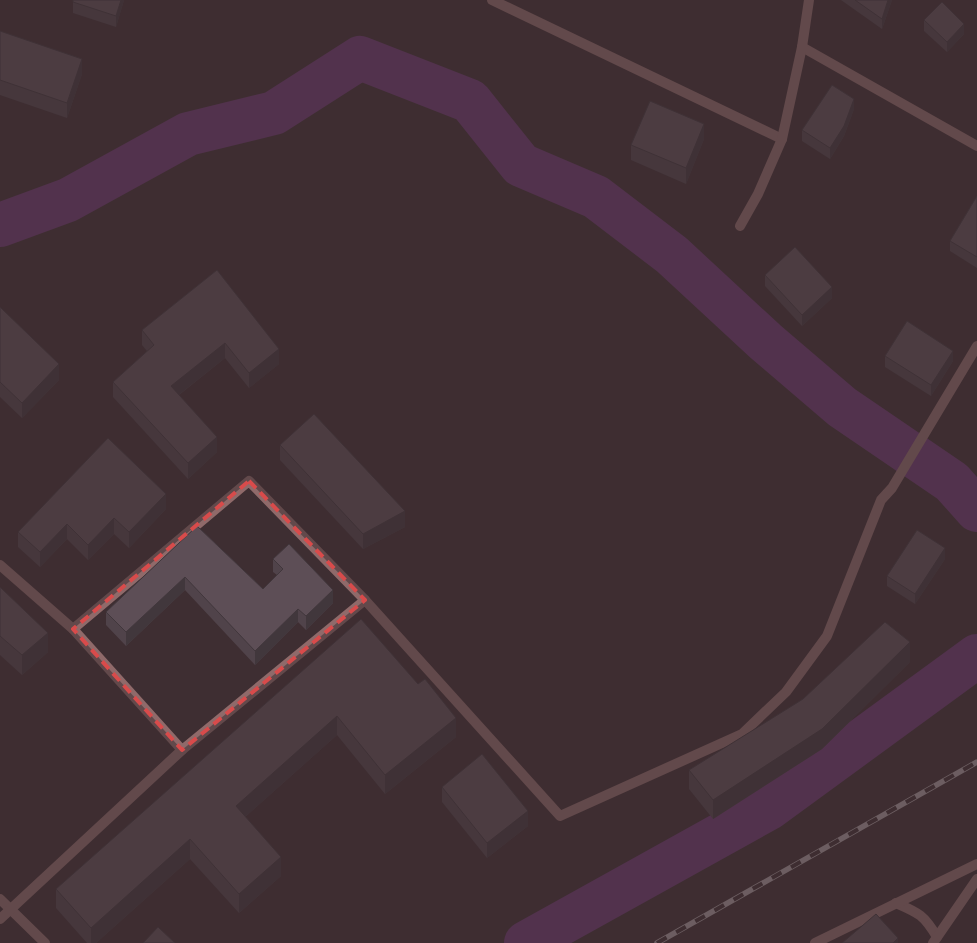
<svg xmlns="http://www.w3.org/2000/svg" width="977" height="943" font-family="Mulish,sans-serif">
	<style>
		.lines { fill: none; stroke-linecap: round; stroke-linejoin: round }
		.river { stroke: #6b386f; stroke-width: 44 }
		.minor { stroke: #8f6a6a; stroke-width: 10 }
		.rail-casing { stroke: #a5989b; stroke-width: 5.5 }
		.rail { stroke: #3e2e32; stroke-width: 4; stroke-dasharray: 11; stroke-linecap: butt }
		.wall { fill: #50434a }
		.shaded-wall { fill: #41373c }
		.building { fill: #5d4e56; stroke: #41373c }
		.marked { fill: none; stroke: #d84b4b; stroke-width: 4; stroke-dasharray: 10 6; stroke-linejoin: round }
	</style>
	<rect width="100%" height="100%" fill="#3e2e32"/>
	<g class="lines">
		<g class="river">
			<path d="M 0,225 L 68,200 L 188,134 L 274,113 L 360,58 L 470,101 L 521,165 L 596,197 L 672,255 L 766,342 L 842,407 L 952,482 L 977,510"/>
			<path d="M 526,943 L 769,808 L 977,656"/>
		</g>
		<g class="minor">
			<path d="M 492,0 L 782,139"/>
			<path d="M 802,47 L 977,146"/>
			<path d="M 740,226 L 758,194 L 782,139 L 802,47 L 809,0"/>
			<path d="M 0,565 L 73,629"/>
			<path d="M 182,750 L 365,600"/>
			<path d="M 0,899 L 45,943"/>
			<path d="M 896,903 C 919,913 924,915 937,937"/>
			<path d="M 0,919 L 182,750 L 73,629 L 249,481 L 365,600 L 560,816 L 742,734 L 786,692 L 827,636 L 881,500 L 892,488 L 977,346"/>
			<path d="M 815,943 L 977,864"/>
			<path d="M 933,943 L 977,879"/>
		</g>
		<g class="rail-casing">
			<path id="rail" d="M 657,943 L 977,762"/>
		</g>
		<use href="#rail" class="rail"/>
	</g>
	<g class="wall">
		<path d="M 73,0 L 124,0 L 116,27 L 73,13 Z"/>
		<path d="M 841,0 L 892,0 L 882,29 Z"/>
		<path d="M 924,20 L 964,34 L 947,52 L 924,31 Z"/>
		<path d="M 0,31 L 82,74 L 67,118 L 0,95 Z"/>
		<path d="M 854,109 L 844,136 L 830,159 L 802,141 L 802,130 Z"/>
		<path d="M 704,139 L 686,184 L 631,160 L 631,145 Z"/>
		<path d="M 977,196 L 977,268 L 950,251 L 950,241 Z"/>
		<path d="M 217,270 L 279,364 L 249,388 L 225,358 L 179,395 L 217,452 L 188,479 L 113,397 L 113,382 L 147,351 L 142,345 L 142,330 Z"/>
		<path d="M 765,275 L 832,298 L 802,326 L 765,286 Z"/>
		<path d="M 0,307 L 59,380 L 22,418 L 0,397 Z"/>
		<path d="M 885,356 L 953,361 L 931,396 L 885,367 Z"/>
		<path d="M 280,445 L 405,527 L 363,549 L 280,460 Z"/>
		<path d="M 166,509 L 129,548 L 114,534 L 88,560 L 67,539 L 40,567 L 18,547 L 18,532 Z"/>
		<path d="M 197,526 L 263,589 L 277,575 L 273,572 L 273,559 L 333,603 L 306,630 L 298,622 L 255,665 L 185,590 L 126,646 L 106,625 L 106,612 Z"/>
		<path d="M 945,559 L 915,604 L 887,586 L 887,576 Z"/>
		<path d="M 0,587 L 48,652 L 22,675 L 0,655 Z"/>
		<path d="M 361,619 L 456,737 L 385,794 L 337,735 L 245,817 L 281,876 L 239,913 L 190,859 L 96,943 L 87,943 L 56,908 L 56,889 Z"/>
		<path d="M 910,662 L 822,749 L 713,819 L 689,789 L 689,770 Z"/>
		<path d="M 442,787 L 528,826 L 487,858 L 442,802 Z"/>
	</g>
	<g class="shaded-wall">
		<path d="M 121,0 L 124,0 L 116,27 L 116,16 Z"/>
		<path d="M 888,0 L 892,0 L 882,29 L 882,19 Z"/>
		<path d="M 964,24 L 964,34 L 947,52 L 947,42 Z"/>
		<path d="M 82,59 L 82,74 L 67,118 L 67,103 Z"/>
		<path d="M 854,99 L 854,109 L 844,136 L 830,159 L 830,148 Z"/>
		<path d="M 704,124 L 704,139 L 686,184 L 686,168 Z"/>
		<path d="M 832,287 L 832,298 L 802,326 L 802,315 Z"/>
		<path d="M 225,343 L 225,358 L 171,401 L 171,386 Z"/>
		<path d="M 279,349 L 279,364 L 249,388 L 249,373 Z"/>
		<path d="M 953,351 L 953,361 L 931,396 L 931,385 Z"/>
		<path d="M 59,364 L 59,380 L 22,418 L 22,403 Z"/>
		<path d="M 217,437 L 217,452 L 188,479 L 188,463 Z"/>
		<path d="M 166,494 L 166,509 L 129,548 L 129,532 Z"/>
		<path d="M 405,511 L 405,527 L 363,549 L 363,534 Z"/>
		<path d="M 114,518 L 114,534 L 88,560 L 88,545 Z"/>
		<path d="M 67,524 L 67,539 L 40,567 L 40,552 Z"/>
		<path d="M 945,548 L 945,559 L 915,604 L 915,594 Z"/>
		<path d="M 185,577 L 185,590 L 126,646 L 126,632 Z"/>
		<path d="M 333,590 L 333,603 L 306,630 L 306,616 Z"/>
		<path d="M 298,609 L 298,622 L 255,665 L 255,651 Z"/>
		<path d="M 48,633 L 48,652 L 22,675 L 22,655 Z"/>
		<path d="M 910,642 L 910,662 L 822,749 L 713,819 L 713,800 Z"/>
		<path d="M 337,716 L 337,735 L 236,825 L 236,806 Z"/>
		<path d="M 456,718 L 456,737 L 385,794 L 385,775 Z"/>
		<path d="M 528,811 L 528,826 L 487,858 L 487,843 Z"/>
		<path d="M 190,839 L 190,859 L 96,943 L 91,943 L 91,928 Z"/>
		<path d="M 281,857 L 281,876 L 239,913 L 239,894 Z"/>
		<path d="M 898,938 L 898,943 L 893,943 Z"/>
	</g>
	<g class="building">
		<path d="M 73,0 L 121,0 L 116,16 L 73,2 Z"/>
		<path d="M 855,0 L 888,0 L 882,19 Z"/>
		<path d="M 942,2 L 964,24 L 947,42 L 924,20 Z"/>
		<path d="M 0,31 L 82,59 L 67,103 L 0,80 Z"/>
		<path d="M 832,85 L 854,99 L 844,126 L 830,148 L 802,130 Z"/>
		<path d="M 650,101 L 704,124 L 686,168 L 631,145 Z"/>
		<path d="M 977,196 L 977,257 L 950,241 Z"/>
		<path d="M 795,247 L 832,287 L 802,315 L 765,275 Z"/>
		<path d="M 217,270 L 279,349 L 249,373 L 225,343 L 171,386 L 217,437 L 188,463 L 113,382 L 154,345 L 142,330 Z"/>
		<path d="M 0,307 L 59,364 L 22,403 L 0,382 Z"/>
		<path d="M 907,321 L 953,351 L 931,385 L 885,356 Z"/>
		<path d="M 314,414 L 405,511 L 363,534 L 280,445 Z"/>
		<path d="M 108,438 L 166,494 L 129,532 L 114,518 L 88,545 L 67,524 L 40,552 L 18,532 Z"/>
		<path d="M 197,526 L 263,589 L 283,569 L 273,559 L 289,544 L 333,590 L 306,616 L 298,609 L 255,651 L 185,577 L 126,632 L 106,612 Z"/>
		<path d="M 917,530 L 945,548 L 915,594 L 887,576 Z"/>
		<path d="M 0,587 L 48,633 L 22,655 L 0,636 Z"/>
		<path d="M 361,619 L 418,684 L 425,679 L 456,718 L 385,775 L 337,716 L 236,806 L 281,857 L 239,894 L 190,839 L 91,928 L 56,889 Z"/>
		<path d="M 885,622 L 910,642 L 822,729 L 713,800 L 689,770 L 803,699 Z"/>
		<path d="M 482,754 L 528,811 L 487,843 L 442,787 Z"/>
		<path d="M 876,914 L 898,938 L 893,943 L 842,943 Z"/>
		<path d="M 158,927 L 175,943 L 143,943 Z"/>
	</g>
	<path d="M0 0H977V943H0ZM 249,481 L 365,600 L 182,750 L 73,629 Z" fill="#3e2e32" fill-opacity=".55" fill-rule="evenodd"/>
	<path class="marked" d="M 249,481 L 365,600 L 182,750 L 73,629 Z"/>
</svg>
